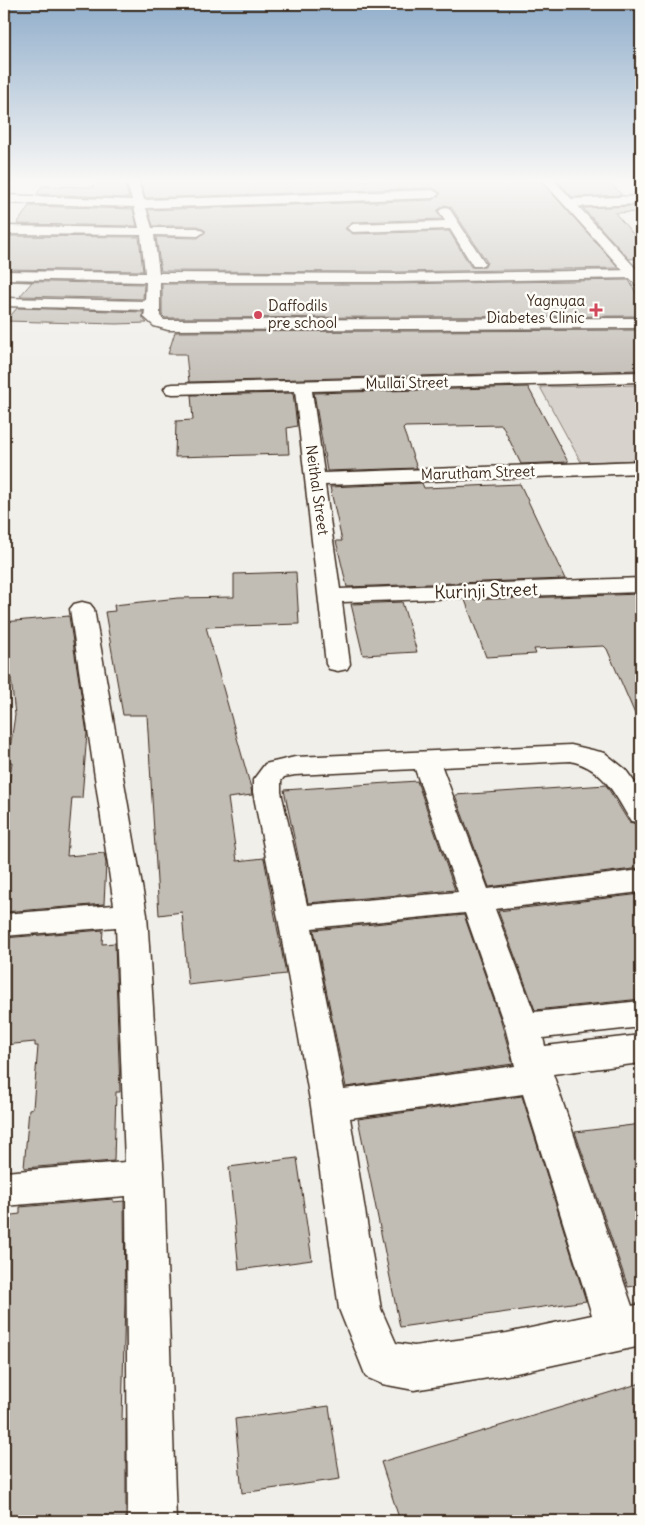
<svg xmlns="http://www.w3.org/2000/svg" width="645" height="1525" font-family="Delius,sans-serif">
	<style>
		.green { fill: #d7d2cc; stroke: #897e75 }
		.building { fill: #c1bcb4; stroke: #3b2a1e; fill-rule: evenodd }
		.lines { fill: none; stroke-linecap: round; stroke-linejoin: round }
		.street-casing { stroke: #3b2a1e; stroke-width: 3 }
		.secondary-casing { stroke: #3b2a1e; stroke-width: 3 }
		.street { fill: #fdfcf7; fill-rule: evenodd }
		.secondary { fill: #fdfcf7; fill-rule: evenodd }
		.poi-dot { fill: #d1495b; stroke: #fdfcf7; stroke-width: 2 }
		.labels { text-anchor: middle; stroke-width: 5; stroke-linejoin: round; paint-order: stroke }
		.far-poi-label { font-size: 15px; fill: #3b2a1e; stroke: #fdfcf7; text-anchor: end }
		.far-street-label { font-size: 15px; fill: #3b2a1e; stroke: #fdfcf7 }
		.street-label { font-size: 18px; fill: #3b2a1e; stroke: #fdfcf7 }
	</style>
	<rect width="100%" height="100%" fill="#f1efea"/>
	<filter id="ink" filterUnits="userSpaceOnUse"><feTurbulence type="fractalNoise" baseFrequency=".02" numOctaves="2"/><feDisplacementMap in="SourceGraphic" scale="10" xChannelSelector="R" yChannelSelector="G"/><feConvolveMatrix kernelMatrix="1 2 1 2 8 2 1 2 1" color-interpolation-filters="sRGB"/></filter>
	<g filter="url(#ink)">
		<path class="green" d="M 641,385 L 641,460 L 581,462 L 540,387 Z"/>
		<g class="building">
			<path d="M 96,180 L 124,180 L 129,198 L 37,194 L 42,186 L 93,187 Z"/>
			<path d="M 140,180 L 540,180 L 619,268 L 397,272 L 161,271 L 156,237 L 198,238 L 206,231 L 198,226 L 153,226 L 148,210 L 433,200 L 441,193 L 433,188 L 145,198 ZM 444,205 L 451,207 L 487,262 L 485,267 L 471,267 L 449,231 L 353,234 L 345,229 L 353,222 L 442,219 L 437,211 Z"/>
			<path d="M 557,180 L 608,180 L 622,195 L 572,197 Z"/>
			<path d="M 29,206 L 133,209 L 137,226 L 17,224 Z"/>
			<path d="M 633,206 L 639,212 L 615,213 L 641,243 L 641,258 L 629,259 L 583,208 Z"/>
			<path d="M 9,236 L 139,237 L 143,271 L 4,269 L 4,244 Z"/>
			<path d="M 629,280 L 641,302 L 641,316 L 165,318 L 162,315 L 162,284 L 397,284 Z"/>
			<path d="M 4,281 L 144,284 L 143,299 L 20,296 L 32,282 Z"/>
			<path d="M 17,308 L 143,312 L 143,318 L 147,323 L 116,324 L 6,321 Z"/>
			<path d="M 641,330 L 641,370 L 189,382 L 186,354 L 168,354 L 175,332 Z"/>
			<path d="M 528,387 L 568,462 L 521,464 L 502,425 L 405,427 L 403,429 L 417,468 L 327,471 L 314,393 Z"/>
			<path d="M 293,393 L 297,426 L 287,428 L 289,454 L 175,457 L 176,421 L 193,420 L 191,395 Z"/>
			<path d="M 422,483 L 424,488 L 520,484 L 565,579 L 347,587 L 336,541 L 342,541 L 330,487 Z"/>
			<path d="M 296,572 L 299,624 L 206,627 L 251,788 L 252,795 L 228,798 L 237,861 L 264,858 L 286,974 L 188,985 L 182,912 L 159,915 L 147,715 L 123,715 L 105,612 L 115,611 L 114,605 L 178,598 L 234,597 L 234,574 Z"/>
			<path d="M 641,594 L 641,728 L 607,649 L 604,646 L 534,649 L 536,654 L 486,657 L 465,600 Z"/>
			<path d="M 402,602 L 417,652 L 363,655 L 351,604 Z"/>
			<path d="M 69,616 L 87,733 L 82,798 L 72,798 L 67,856 L 104,853 L 106,863 L 104,904 L 4,912 L 4,820 L 12,762 L 8,762 L 15,715 L 11,678 L 4,678 L 4,622 Z"/>
			<path d="M 417,781 L 455,890 L 308,903 L 284,790 Z"/>
			<path d="M 606,785 L 629,822 L 637,824 L 641,834 L 641,868 L 489,887 L 455,795 Z"/>
			<path d="M 641,894 L 641,999 L 535,1010 L 498,911 Z"/>
			<path d="M 464,915 L 500,1018 L 513,1064 L 346,1087 L 314,930 Z"/>
			<path d="M 103,930 L 102,944 L 115,943 L 120,1092 L 116,1092 L 114,1161 L 24,1168 L 29,1109 L 33,1108 L 38,1046 L 35,1046 L 35,1042 L 4,1045 L 4,938 Z"/>
			<path d="M 522,1096 L 586,1301 L 400,1327 L 358,1119 Z"/>
			<path d="M 641,1124 L 641,1285 L 628,1287 L 575,1132 Z"/>
			<path d="M 297,1158 L 312,1260 L 239,1270 L 229,1167 Z"/>
			<path d="M 113,1199 L 113,1202 L 124,1201 L 125,1301 L 122,1420 L 126,1419 L 126,1521 L 4,1521 L 4,1216 L 20,1214 L 20,1207 Z"/>
			<path d="M 641,1383 L 641,1521 L 400,1521 L 381,1462 Z"/>
			<path d="M 329,1406 L 340,1479 L 242,1493 L 235,1419 Z"/>
		</g>
		<g class="lines">
			<g class="street-casing">
				<g id="street">
					<path d="M 126,180 L 138,180 L 144,200 L 433,190 L 439,194 L 433,198 L 146,208 L 152,228 L 198,228 L 204,232 L 198,236 L 154,235 L 159,273 L 397,274 L 633,270 L 640,274 L 633,278 L 397,282 L 160,282 L 160,316 L 164,320 L 641,318 L 641,328 L 168,330 L 154,326 L 144,317 L 145,310 L 4,306 L 4,298 L 145,301 L 146,282 L 4,279 L 4,271 L 145,273 L 141,235 L 4,234 L 4,226 L 139,228 L 134,207 L 4,203 L 4,195 L 132,200 Z"/>
					<path d="M 641,196 L 641,204 L 570,207 L 564,203 L 570,199 Z"/>
					<path d="M 445,207 L 449,208 L 485,263 L 483,266 L 473,266 L 450,229 L 353,232 L 347,228 L 353,224 L 445,221 L 439,211 Z"/>
					<path d="M 641,372 L 641,382 L 312,391 L 324,473 L 641,461 L 641,473 L 325,485 L 340,589 L 641,578 L 641,592 L 342,602 L 350,664 L 347,669 L 338,671 L 329,669 L 326,664 L 295,391 L 173,394 L 167,393 L 164,389 L 167,385 L 173,384 Z"/>
					<path d="M 82,602 L 90,604 L 94,609 L 147,915 L 164,1177 L 176,1521 L 128,1521 L 126,1196 L 4,1206 L 4,1172 L 125,1162 L 116,927 L 4,936 L 4,914 L 114,905 L 70,609 L 74,604 Z"/>
					<path d="M 571,745 L 605,753 L 625,769 L 641,791 L 641,823 L 631,821 C 614,794 605,769 571,761 L 442,767 L 488,889 L 641,870 L 641,892 L 495,909 L 534,1012 L 641,1001 L 641,1027 L 543,1038 L 545,1046 L 641,1035 L 641,1063 L 553,1074 L 632,1306 L 641,1304 L 641,1346 L 507,1375 L 414,1390 L 382,1384 L 366,1377 L 339,1309 L 311,1106 L 278,918 L 253,792 L 253,780 L 265,764 L 295,757 ZM 415,769 L 458,892 L 307,905 L 281,792 L 281,781 L 284,777 L 295,775 ZM 465,913 L 505,1027 L 515,1066 L 344,1089 L 312,928 ZM 523,1094 L 592,1315 L 507,1333 L 414,1346 L 396,1343 L 381,1309 L 350,1118 Z"/>
				</g>
			</g>
			<g class="secondary-casing">
				<path id="secondary" d="M 542,180 L 554,180 L 641,274 L 641,286 L 636,285 Z"/>
			</g>
			<use href="#street" class="street"/>
			<use href="#secondary" class="secondary"/>
		</g>
	</g>
	<linearGradient id="sky" x2="0" y2="1"><stop stop-color="#91aecb"/><stop offset="0.46" stop-color="#f9f8f6"/><stop offset="1" stop-color="#f9f8f6" stop-opacity="0"/></linearGradient>
	<rect width="645" height="393" fill="url(#sky)"/>
	<g class="poi-dot">
		<path d="M593.5 302.5h5v5h5v5h-5v5h-5v-5h-5v-5h5z"/>
		<circle cx="258" cy="315" r="5"/>
	</g>
	<g class="labels">
		<g class="far-poi-label">
			<text x="585" y="306">Yagnyaa<tspan x="585" dy="17">Diabetes Clinic</tspan></text>
			<text x="268" y="311" text-anchor="start">Daffodils<tspan x="268" dy="17">pre school</tspan></text>
		</g>
		<g class="far-street-label">
			<text transform="translate(407 383) rotate(-1)" y="5">Mullai Street</text>
			<text transform="translate(478 473) rotate(-2)" y="5">Marutham Street</text>
			<text transform="translate(317 490) rotate(82)" y="5">Neithal Street</text>
		</g>
		<g class="street-label">
			<text transform="translate(486 591) rotate(-2)" y="6">Kurinji Street</text>
		</g>
	</g>
	<rect width="645" height="1525" fill="none" stroke="#fdfcf7" stroke-width="20"/>
	<rect x="10" y="10" width="625" height="1505" fill="none" stroke="#3b2a1e" stroke-width="2" filter="url(#ink)"/>
</svg>
